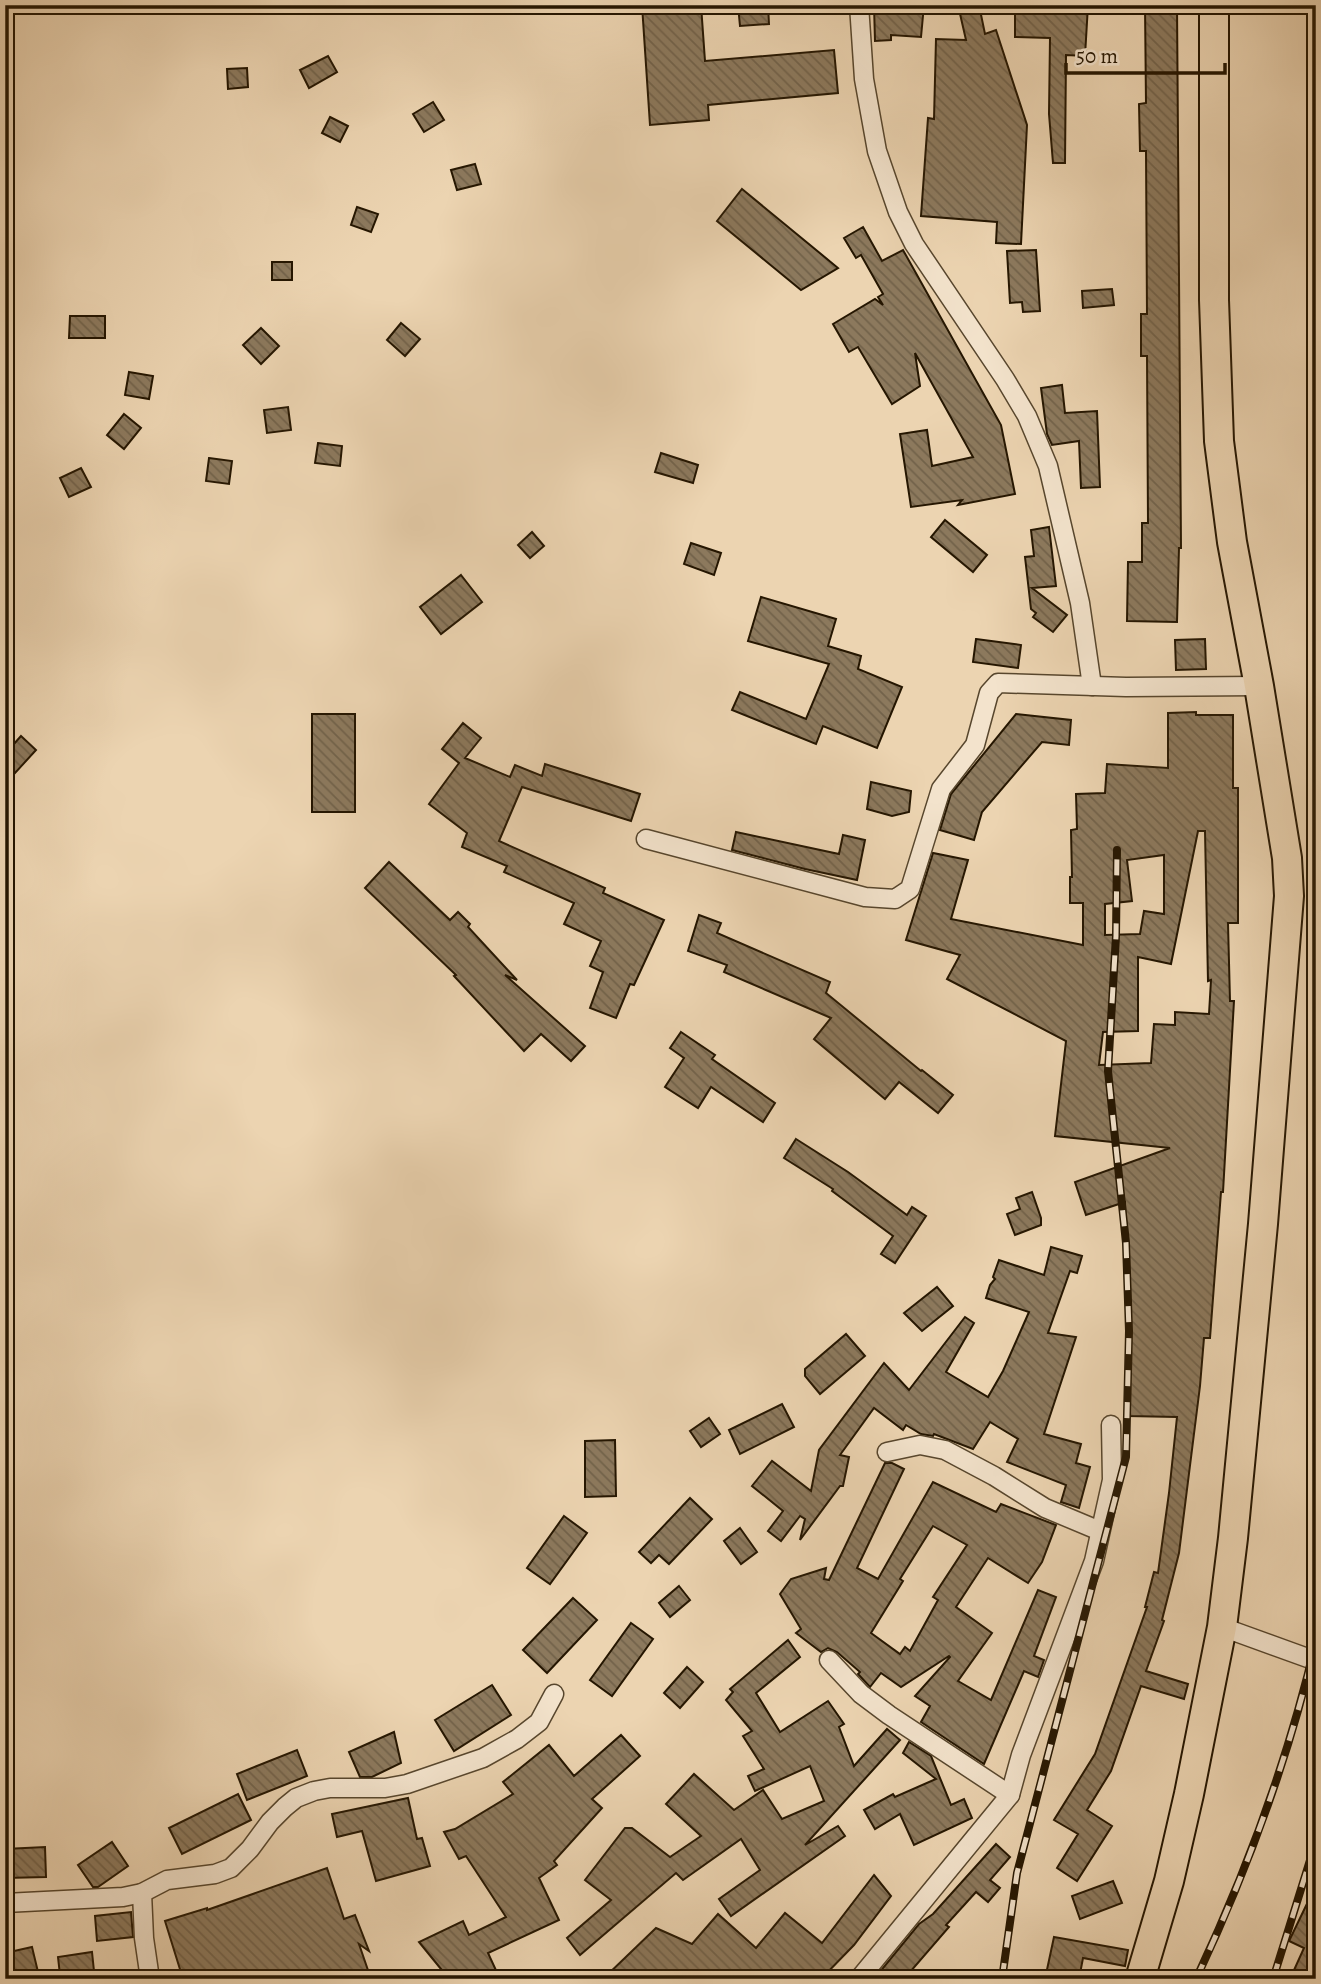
<svg xmlns="http://www.w3.org/2000/svg" width="1321" height="1984" font-family="Alegreya,serif">
	<style>
		.building { fill: url(#building-back-hatch); stroke: #251601; stroke-width: 2; fill-rule: evenodd }
		.lines { fill: none; stroke-linecap: round; stroke-linejoin: round }
		.street-casing { stroke: #57462d; stroke-width: 21 }
		.primary-casing { stroke: #251601; stroke-width: 32 }
		.street { stroke: #f3e3cc; stroke-width: 18 }
		.primary { stroke: #ecd4b1; stroke-width: 28 }
		.rail-casing { stroke: #251601; stroke-width: 8 }
		.rail { stroke: #f3e3cc; stroke-width: 5; stroke-dasharray: 16; stroke-linecap: butt }
	</style>
	<defs>
		<pattern id="building-back-hatch" width="6" height="6" patternUnits="userSpaceOnUse" patternTransform="scale(1.75)"><rect width="6" height="6" fill="#8c795d"/><path d="M-1 5l2 2M0 0l6 6M5-1l2 2" fill="none" stroke="#72624a"/></pattern>
	</defs>
	<rect width="100%" height="100%" fill="#ecd4b1"/>
	<filter id="stains"><feTurbulence type="fractalNoise" baseFrequency=".00286" numOctaves="4"/><feColorMatrix values="0 0 0 0 .2 0 0 0 0 .09 0 0 0 0 .02 0 0 0 .5 -.17"/></filter>
	<radialGradient id="worn" r=".72"><stop offset=".6" stop-color="#630" stop-opacity="0"/><stop offset="1" stop-color="#630" stop-opacity=".3"/></radialGradient>
	<g class="building">
		<path d="M 642,5 L 701,5 L 705,61 L 834,50 L 838,93 L 708,105 L 709,120 L 650,125 Z"/>
		<path d="M 738,5 L 768,5 L 769,24 L 740,26 Z"/>
		<path d="M 874,5 L 924,5 L 921,37 L 891,35 L 891,40 L 875,41 Z"/>
		<path d="M 958,5 L 979,5 L 985,34 L 996,30 L 1027,125 L 1021,244 L 996,243 L 997,222 L 921,216 L 928,118 L 934,119 L 936,39 L 966,40 Z"/>
		<path d="M 1015,5 L 1088,5 L 1085,56 L 1066,55 L 1065,163 L 1053,163 L 1049,114 L 1050,38 L 1015,37 Z"/>
		<path d="M 1145,5 L 1177,5 L 1181,548 L 1179,548 L 1177,622 L 1127,621 L 1128,562 L 1142,562 L 1142,523 L 1148,523 L 1147,356 L 1141,356 L 1141,314 L 1147,314 L 1146,151 L 1140,151 L 1139,104 L 1146,103 Z"/>
		<path d="M 328,56 L 337,72 L 309,88 L 300,70 Z"/>
		<path d="M 247,68 L 248,87 L 228,89 L 227,69 Z"/>
		<path d="M 433,102 L 444,120 L 424,132 L 413,114 Z"/>
		<path d="M 330,117 L 348,126 L 340,142 L 322,133 Z"/>
		<path d="M 475,164 L 481,184 L 457,190 L 451,170 Z"/>
		<path d="M 742,189 L 838,268 L 801,290 L 717,221 Z"/>
		<path d="M 357,207 L 378,214 L 371,232 L 351,225 Z"/>
		<path d="M 863,227 L 882,261 L 903,250 L 1001,425 L 1015,494 L 958,505 L 962,500 L 911,507 L 900,434 L 927,430 L 932,466 L 973,457 L 915,353 L 920,386 L 892,404 L 858,347 L 849,352 L 833,324 L 875,299 L 883,305 L 878,297 L 883,294 L 861,255 L 856,258 L 844,238 Z"/>
		<path d="M 1036,250 L 1040,311 L 1023,312 L 1022,302 L 1010,303 L 1007,251 Z"/>
		<rect x="272" y="262" width="20" height="18"/>
		<path d="M 1112,289 L 1114,305 L 1083,308 L 1082,291 Z"/>
		<path d="M 70,316 L 105,316 L 105,338 L 69,338 Z"/>
		<path d="M 401,323 L 420,339 L 405,356 L 387,340 Z"/>
		<path d="M 261,328 L 279,346 L 261,364 L 243,345 Z"/>
		<path d="M 129,372 L 153,376 L 149,399 L 125,395 Z"/>
		<path d="M 1062,385 L 1065,413 L 1097,411 L 1100,487 L 1081,488 L 1079,441 L 1052,445 L 1047,434 L 1041,388 Z"/>
		<path d="M 288,407 L 291,430 L 267,433 L 264,410 Z"/>
		<path d="M 124,414 L 141,428 L 124,449 L 107,435 Z"/>
		<path d="M 318,443 L 342,446 L 340,466 L 315,463 Z"/>
		<path d="M 661,453 L 698,465 L 693,483 L 655,472 Z"/>
		<path d="M 209,458 L 232,461 L 229,484 L 206,481 Z"/>
		<path d="M 81,468 L 91,487 L 69,497 L 60,478 Z"/>
		<path d="M 945,520 L 987,555 L 973,572 L 931,537 Z"/>
		<path d="M 1049,527 L 1056,586 L 1032,588 L 1067,615 L 1053,632 L 1033,617 L 1036,613 L 1031,609 L 1025,557 L 1034,556 L 1031,530 Z"/>
		<path d="M 532,532 L 544,546 L 530,558 L 518,545 Z"/>
		<path d="M 691,543 L 721,553 L 714,575 L 684,564 Z"/>
		<path d="M 461,575 L 482,602 L 441,634 L 420,607 Z"/>
		<path d="M 761,597 L 836,619 L 828,646 L 861,656 L 858,669 L 902,687 L 877,748 L 823,726 L 816,744 L 732,710 L 740,692 L 806,719 L 829,664 L 748,641 Z"/>
		<path d="M 976,639 L 1021,645 L 1018,668 L 973,662 Z"/>
		<path d="M 1205,639 L 1206,669 L 1176,670 L 1175,640 Z"/>
		<path d="M 1196,712 L 1196,715 L 1233,715 L 1233,788 L 1238,788 L 1238,923 L 1228,923 L 1230,1001 L 1234,1001 L 1223,1192 L 1221,1192 L 1210,1338 L 1204,1338 L 1200,1386 L 1179,1553 L 1162,1620 L 1164,1621 L 1146,1671 L 1188,1684 L 1184,1699 L 1141,1686 L 1111,1771 L 1087,1810 L 1112,1826 L 1077,1881 L 1057,1868 L 1078,1834 L 1054,1820 L 1095,1754 L 1147,1607 L 1145,1607 L 1154,1572 L 1158,1573 L 1169,1493 L 1177,1417 L 1128,1416 L 1130,1281 L 1127,1281 L 1125,1202 L 1086,1215 L 1075,1182 L 1170,1148 L 1055,1136 L 1066,1041 L 947,979 L 960,955 L 906,940 L 933,853 L 968,860 L 951,919 L 1083,945 L 1083,903 L 1070,903 L 1070,877 L 1072,877 L 1071,830 L 1077,829 L 1076,794 L 1105,793 L 1107,764 L 1168,768 L 1168,713 ZM 1198,831 L 1205,831 L 1208,981 L 1211,980 L 1209,1014 L 1175,1012 L 1175,1025 L 1154,1024 L 1151,1063 L 1099,1065 L 1103,1032 L 1138,1031 L 1138,957 L 1171,964 ZM 1164,855 L 1164,914 L 1144,911 L 1140,934 L 1105,935 L 1105,904 L 1132,901 L 1127,860 Z"/>
		<rect x="312" y="714" width="43" height="98"/>
		<path d="M 1016,714 L 1071,720 L 1069,745 L 1042,742 L 982,812 L 974,840 L 940,830 L 951,794 Z"/>
		<path d="M 463,723 L 481,738 L 465,758 L 510,777 L 515,765 L 542,776 L 545,764 L 640,794 L 631,821 L 522,787 L 499,841 L 605,888 L 603,893 L 664,920 L 634,985 L 630,984 L 616,1018 L 590,1008 L 603,972 L 590,966 L 601,941 L 564,924 L 574,903 L 504,872 L 507,866 L 462,847 L 467,833 L 429,804 L 459,763 L 442,749 Z"/>
		<path d="M 21,736 L 36,750 L 5,784 L 5,754 Z"/>
		<path d="M 871,782 L 911,791 L 909,812 L 892,816 L 867,809 Z"/>
		<path d="M 736,832 L 839,854 L 843,835 L 865,840 L 857,880 L 805,869 L 732,850 Z"/>
		<path d="M 389,862 L 450,920 L 458,912 L 470,924 L 468,927 L 517,980 L 505,975 L 585,1046 L 571,1061 L 541,1034 L 524,1051 L 454,976 L 456,975 L 365,888 Z"/>
		<path d="M 699,915 L 721,923 L 717,933 L 830,982 L 826,993 L 921,1071 L 922,1070 L 953,1095 L 938,1113 L 899,1082 L 885,1099 L 814,1039 L 831,1018 L 724,972 L 727,965 L 688,951 Z"/>
		<path d="M 681,1032 L 715,1055 L 712,1059 L 775,1103 L 763,1122 L 711,1087 L 698,1108 L 665,1087 L 684,1058 L 670,1048 Z"/>
		<path d="M 796,1139 L 848,1172 L 907,1215 L 912,1207 L 926,1216 L 895,1263 L 881,1254 L 893,1236 L 832,1191 L 833,1189 L 784,1158 Z"/>
		<path d="M 1032,1192 L 1041,1218 L 1041,1225 L 1015,1235 L 1007,1214 L 1020,1209 L 1016,1198 Z"/>
		<path d="M 1051,1247 L 1082,1256 L 1077,1273 L 1070,1271 L 1048,1333 L 1076,1337 L 1044,1434 L 1081,1444 L 1076,1463 L 1090,1467 L 1079,1508 L 1061,1502 L 1066,1485 L 1007,1462 L 1018,1439 L 990,1422 L 973,1449 L 934,1434 L 933,1436 L 921,1434 L 906,1425 L 903,1430 L 874,1408 L 840,1455 L 849,1457 L 843,1486 L 840,1486 L 800,1540 L 805,1519 L 800,1516 L 781,1541 L 768,1531 L 783,1511 L 752,1486 L 772,1461 L 811,1491 L 819,1450 L 884,1363 L 909,1390 L 965,1317 L 974,1323 L 946,1372 L 988,1397 L 1003,1371 L 1029,1312 L 986,1298 L 990,1285 L 995,1279 L 993,1277 L 999,1260 L 1044,1275 Z"/>
		<path d="M 937,1287 L 953,1306 L 922,1331 L 904,1313 Z"/>
		<path d="M 846,1334 L 865,1356 L 820,1394 L 805,1376 L 805,1369 Z"/>
		<path d="M 782,1404 L 794,1427 L 740,1454 L 729,1430 Z"/>
		<path d="M 709,1418 L 720,1434 L 701,1447 L 690,1431 Z"/>
		<path d="M 615,1440 L 616,1496 L 585,1497 L 585,1441 Z"/>
		<path d="M 885,1463 L 892,1463 L 904,1469 L 857,1568 L 878,1579 L 933,1482 L 996,1512 L 1001,1504 L 1056,1525 L 1042,1562 L 1028,1583 L 988,1558 L 956,1607 L 992,1633 L 958,1681 L 991,1700 L 1038,1590 L 1056,1597 L 1034,1656 L 1044,1660 L 1038,1677 L 1024,1671 L 984,1764 L 921,1722 L 930,1706 L 915,1696 L 950,1657 L 949,1656 L 901,1687 L 881,1673 L 870,1687 L 858,1674 L 860,1672 L 837,1652 L 828,1648 L 821,1652 L 796,1633 L 801,1629 L 780,1594 L 791,1579 L 826,1568 L 824,1579 L 829,1580 ZM 933,1526 L 967,1545 L 933,1597 L 938,1600 L 910,1651 L 905,1647 L 900,1654 L 871,1633 L 903,1581 L 900,1579 Z"/>
		<path d="M 690,1498 L 712,1519 L 669,1564 L 659,1555 L 651,1563 L 639,1552 Z"/>
		<path d="M 564,1516 L 587,1533 L 550,1584 L 527,1568 Z"/>
		<path d="M 740,1528 L 757,1552 L 741,1564 L 724,1541 Z"/>
		<path d="M 679,1586 L 690,1600 L 670,1617 L 659,1603 Z"/>
		<path d="M 573,1598 L 597,1620 L 547,1673 L 523,1650 Z"/>
		<path d="M 631,1623 L 653,1639 L 612,1696 L 590,1680 Z"/>
		<path d="M 788,1640 L 800,1657 L 756,1693 L 780,1732 L 828,1701 L 844,1724 L 839,1727 L 854,1766 L 887,1729 L 900,1740 L 805,1845 L 838,1826 L 845,1836 L 731,1916 L 719,1899 L 760,1870 L 741,1839 L 683,1880 L 676,1873 L 580,1955 L 567,1938 L 611,1900 L 585,1880 L 625,1828 L 632,1828 L 670,1857 L 701,1836 L 666,1804 L 694,1774 L 734,1810 L 763,1790 L 782,1819 L 824,1801 L 810,1766 L 755,1791 L 748,1776 L 764,1769 L 743,1736 L 752,1731 L 726,1700 L 733,1692 L 730,1689 Z"/>
		<path d="M 687,1667 L 703,1682 L 680,1708 L 664,1693 Z"/>
		<path d="M 492,1685 L 511,1715 L 454,1751 L 435,1720 Z"/>
		<path d="M 394,1732 L 401,1763 L 372,1777 L 360,1777 L 349,1752 Z"/>
		<path d="M 621,1735 L 640,1756 L 592,1799 L 602,1808 L 554,1861 L 557,1865 L 539,1878 L 559,1920 L 488,1953 L 500,1979 L 430,1979 L 441,1969 L 419,1942 L 463,1921 L 469,1935 L 506,1917 L 466,1856 L 459,1859 L 444,1832 L 455,1829 L 513,1794 L 503,1782 L 549,1745 L 574,1776 Z"/>
		<path d="M 909,1742 L 931,1756 L 951,1805 L 964,1799 L 972,1818 L 914,1845 L 900,1814 L 875,1829 L 864,1810 L 893,1794 L 895,1797 L 936,1779 L 903,1753 Z"/>
		<path d="M 297,1750 L 307,1776 L 247,1800 L 237,1774 Z"/>
		<path d="M 238,1794 L 251,1820 L 182,1854 L 169,1828 Z"/>
		<path d="M 408,1798 L 417,1839 L 422,1838 L 430,1866 L 376,1881 L 362,1831 L 337,1837 L 332,1814 Z"/>
		<path d="M 112,1842 L 128,1866 L 98,1887 L 93,1887 L 78,1865 Z"/>
		<path d="M 996,1844 L 1010,1857 L 990,1880 L 1000,1888 L 988,1902 L 976,1892 L 946,1925 L 949,1927 L 904,1979 L 874,1979 L 919,1924 L 933,1914 Z"/>
		<path d="M 45,1847 L 46,1877 L 5,1878 L 5,1849 Z"/>
		<path d="M 327,1868 L 344,1919 L 355,1915 L 369,1951 L 359,1944 L 371,1979 L 183,1979 L 165,1921 L 207,1908 L 207,1910 Z"/>
		<path d="M 874,1875 L 891,1896 L 854,1945 L 821,1979 L 603,1979 L 656,1928 L 692,1944 L 718,1914 L 756,1948 L 785,1913 L 822,1943 Z"/>
		<path d="M 1113,1881 L 1122,1903 L 1080,1919 L 1072,1896 Z"/>
		<path d="M 1316,1885 L 1316,1979 L 1290,1979 L 1304,1948 L 1289,1941 Z"/>
		<path d="M 131,1912 L 133,1937 L 97,1941 L 95,1916 Z"/>
		<path d="M 1054,1937 L 1128,1950 L 1125,1966 L 1083,1958 L 1079,1979 L 1045,1979 Z"/>
		<path d="M 32,1947 L 38,1972 L 5,1979 L 5,1953 Z"/>
		<path d="M 92,1952 L 94,1971 L 60,1975 L 58,1957 Z"/>
	</g>
	<g class="lines">
		<g class="street-casing">
			<g id="street">
				<path d="M 859,5 L 864,79 L 877,151 L 898,212 L 914,244 L 1005,379 L 1027,416 L 1048,466 L 1080,603 L 1092,686"/>
				<path d="M 646,839 L 865,897 L 895,899 L 910,889 L 941,789 L 975,745 L 989,693 L 998,683 L 1126,687 L 1259,686"/>
				<path d="M 887,1452 L 920,1445 L 945,1450 L 994,1476 L 1045,1508 L 1100,1531"/>
				<path d="M 1222,1627 L 1316,1661"/>
				<path d="M 829,1660 L 861,1694 L 889,1715 L 1010,1795"/>
				<path d="M 142,1893 L 144,1938 L 150,1979"/>
				<path d="M 5,1903 L 123,1897 L 142,1893 L 167,1880 L 215,1874 L 231,1868 L 250,1849 L 270,1822 L 285,1807 L 296,1798 L 314,1791 L 330,1788 L 385,1788 L 407,1784 L 483,1758 L 517,1739 L 539,1722 L 554,1694"/>
				<path d="M 859,1979 L 1010,1795 L 1021,1755 L 1094,1561 L 1112,1480 L 1111,1425"/>
			</g>
		</g>
		<g class="primary-casing">
			<path id="primary" d="M 1140,1979 L 1169,1881 L 1189,1794 L 1222,1627 L 1233,1538 L 1263,1224 L 1289,896 L 1287,858 L 1259,686 L 1232,542 L 1219,441 L 1214,300 L 1214,5"/>
		</g>
		<use href="#street" class="street"/>
		<use href="#primary" class="primary"/>
		<g class="rail-casing">
			<g id="rail">
				<path d="M 1002,1979 L 1017,1873 L 1126,1457 L 1129,1331 L 1126,1243 L 1108,1071 L 1116,936 L 1117,850"/>
				<path d="M 1196,1979 C 1247,1871 1289,1757 1316,1641"/>
				<path d="M 1273,1979 L 1316,1841"/>
			</g>
		</g>
		<use href="#rail" class="rail"/>
	</g>
	<rect width="1321" height="1984" fill="none" stroke="#ecd4b1" stroke-width="28"/>
	<rect x="7" y="7" width="1307" height="1970" fill="none" stroke="#251601" stroke-width="3.5"/>
	<rect x="14" y="14" width="1293" height="1956" fill="none" stroke="#251601" stroke-width="2"/>
	<path d="M1066 63v10h159v-10" fill="none" stroke="#251601" stroke-width="3.5"/>
	<text x="1076" y="63" font-size="21" fill="#251601" stroke="#f3e3cc" stroke-width="5" paint-order="stroke">50 m</text>
	<rect width="100%" height="100%" filter="url(#stains)"/>
	<rect width="100%" height="100%" fill="url(#worn)"/>
</svg>
